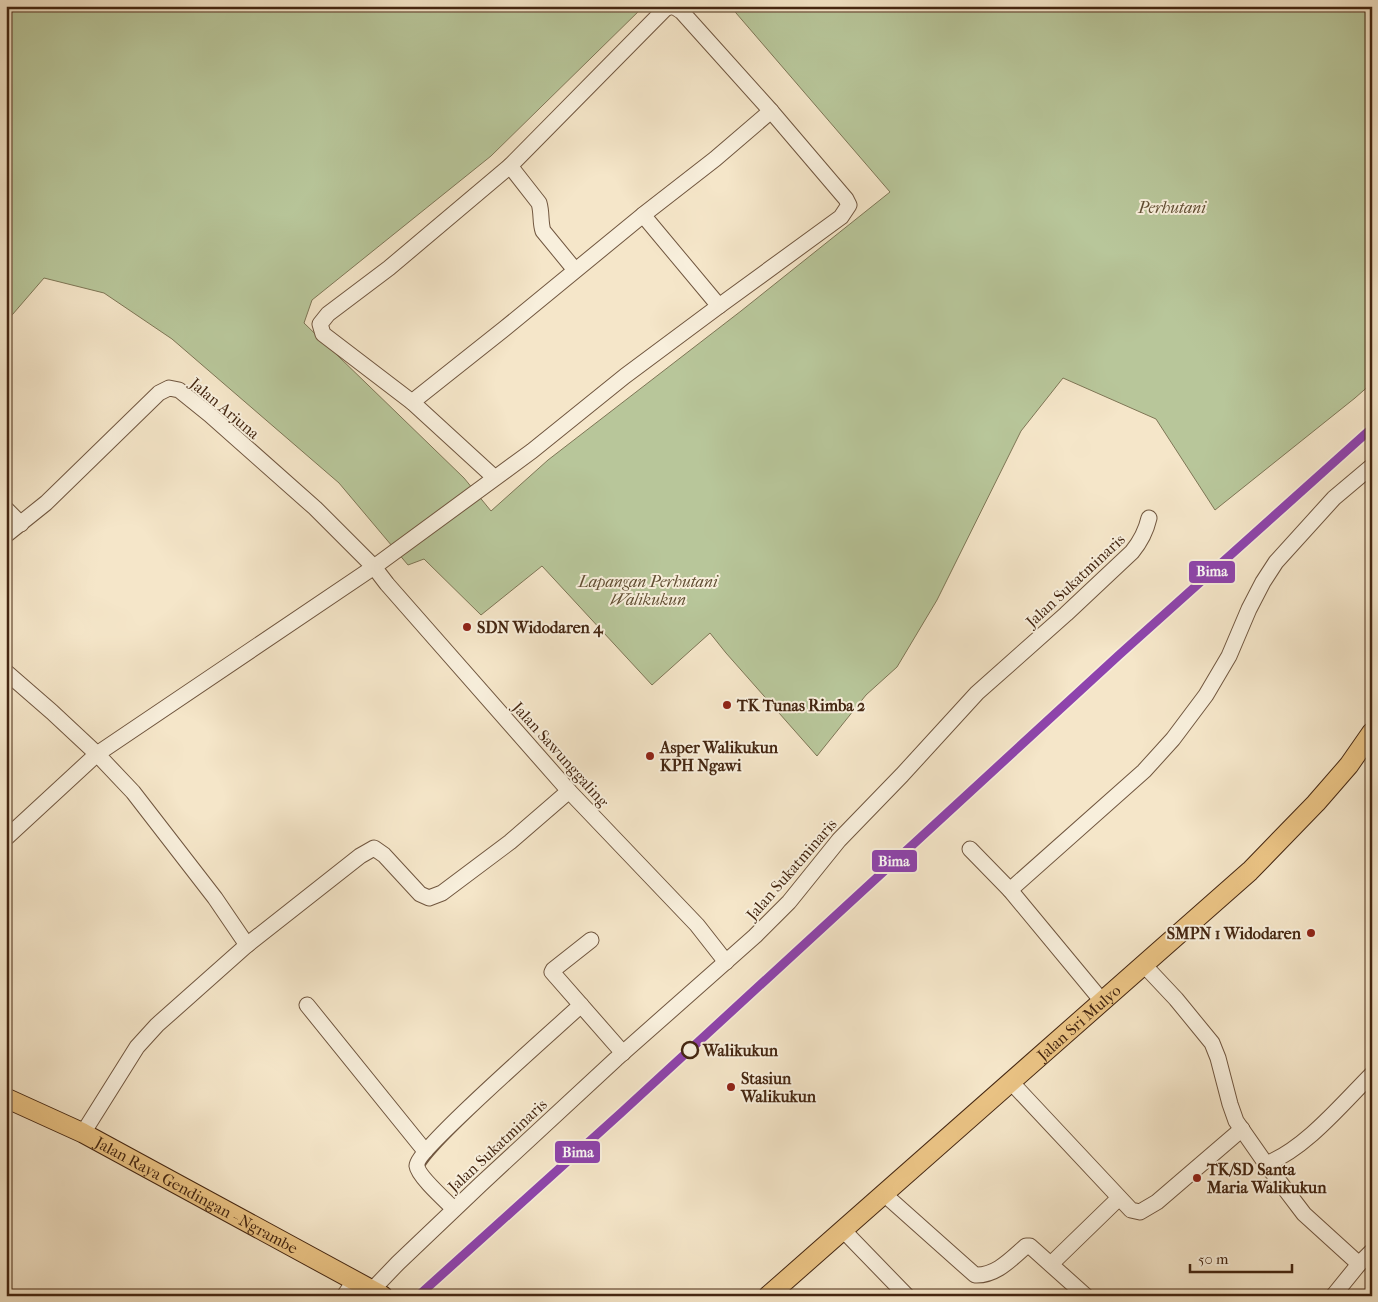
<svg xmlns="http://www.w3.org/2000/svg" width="1378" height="1302" font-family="'IM FELL French Canon',serif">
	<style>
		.green { fill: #b8c69a; stroke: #7e7656 }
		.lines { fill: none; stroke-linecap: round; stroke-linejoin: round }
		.minor-casing { stroke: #70563f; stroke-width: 17 }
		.major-casing { stroke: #442611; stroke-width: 21 }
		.minor { stroke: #f8efdc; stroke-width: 15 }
		.major { stroke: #eac384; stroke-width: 19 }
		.rail-1-casing { stroke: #f8efdc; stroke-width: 12 }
		.rail-1 { stroke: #8e44ad; stroke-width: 9 }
		.poi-dot { fill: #8f2418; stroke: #f8efdc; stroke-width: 2 }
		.stop-dot { fill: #f8efdc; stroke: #442611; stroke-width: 2.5 }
		.labels { text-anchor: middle; stroke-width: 4; stroke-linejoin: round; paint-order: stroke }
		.park-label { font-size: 16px; font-style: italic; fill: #614e33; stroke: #f8efdc }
		.street-label { font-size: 16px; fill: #442611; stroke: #f8efdc }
		.poi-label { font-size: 16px; font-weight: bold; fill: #442611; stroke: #f8efdc; text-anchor: start }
		.stop-label { font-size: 16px; font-weight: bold; fill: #442611; stroke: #f8efdc; text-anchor: start }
		.line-badge { stroke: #f8efdc; stroke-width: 2 }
		.badge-label { font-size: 14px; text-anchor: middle; font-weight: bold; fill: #fff }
	</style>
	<rect width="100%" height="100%" fill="#f5e6c9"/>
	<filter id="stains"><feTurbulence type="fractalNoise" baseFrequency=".004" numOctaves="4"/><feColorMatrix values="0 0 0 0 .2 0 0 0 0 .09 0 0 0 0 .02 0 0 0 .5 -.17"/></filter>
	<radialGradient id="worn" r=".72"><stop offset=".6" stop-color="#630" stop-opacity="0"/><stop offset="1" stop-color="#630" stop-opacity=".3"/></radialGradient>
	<path class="green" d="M 6,6 L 644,6 L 491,156 L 312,300 L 304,323 L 464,478 L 491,511 L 548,460 L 741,311 L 890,192 L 730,6 L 1372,6 L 1372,383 L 1355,398 L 1215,510 L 1156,419 L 1063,378 L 1021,431 L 937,600 L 897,667 L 866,695 L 817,756 L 726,653 L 710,633 L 652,685 L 542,566 L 481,615 L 424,559 L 408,565 L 339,483 L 172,339 L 104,293 L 44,278 L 6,322 Z"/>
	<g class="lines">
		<g class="minor-casing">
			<g id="minor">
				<path d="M 510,166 L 539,203 C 542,213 540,222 543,231 L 575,270"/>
				<path d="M 643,215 L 719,306"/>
				<path d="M 412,402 L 504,329 L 643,215 L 715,159 L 771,111"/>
				<path d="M 6,509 L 21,524"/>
				<path d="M 6,535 L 46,503 L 159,393 L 169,388 L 179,390 L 210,415 L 315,508 L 374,567 L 387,584 L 569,791 L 697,925 L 726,962"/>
				<path d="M 6,672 L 52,712 L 97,754 L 133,792 L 215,898 L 247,945"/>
				<path d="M 6,838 L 97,754 L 374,567 L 532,451 L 625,376 L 719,306 L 841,217 L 849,205 L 846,199 L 771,111 L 682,12 C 675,7 672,5 665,9 L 510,166 L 389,268 L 328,314 L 320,324 L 323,334 L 412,402 L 495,478"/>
				<path d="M 970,849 L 1010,890 L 1102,1001"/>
				<path d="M 1010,890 L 1144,771 L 1173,739 L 1206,695 L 1229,656 L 1249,609 L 1263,582 L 1276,562 L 1334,498 L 1372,466"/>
				<path d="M 591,940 L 553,970 L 552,972 L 623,1053"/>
				<path d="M 1144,965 L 1176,999 L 1212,1043 L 1218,1058 L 1230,1104 L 1236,1121 L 1266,1164 L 1304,1214 L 1359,1264"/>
				<path d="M 307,1005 L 425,1151"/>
				<path d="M 1011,1082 L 1131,1210 L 1140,1212 L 1157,1202 L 1242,1129"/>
				<path d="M 83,1133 L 137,1047 L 157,1025 L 247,945 L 360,856 L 374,848 L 384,855 L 420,894 L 429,898 L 442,893 L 510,842 L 569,791"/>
				<path d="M 1266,1164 C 1305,1149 1342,1104 1372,1074"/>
				<path d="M 884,1194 L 975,1275 C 996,1276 1011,1259 1026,1246 L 1030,1246 L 1086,1296"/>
				<path d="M 454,1209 C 446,1201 418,1176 417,1166 C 415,1151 561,1024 581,1005"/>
				<path d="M 843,1230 L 907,1296"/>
				<path d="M 1051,1264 L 1119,1198"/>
				<path d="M 373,1289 L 398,1263 L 481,1184 L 616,1059 L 755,936 L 789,902 L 839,840 L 902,775 L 977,693 L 1066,614 L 1132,552 C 1141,541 1146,531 1149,518"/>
				<path d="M 344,1296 L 355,1280"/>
				<path d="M 1333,1296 L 1359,1264 L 1372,1251"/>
			</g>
		</g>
		<g class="major-casing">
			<g id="major">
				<path id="s1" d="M 6,1098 L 83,1133 L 383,1296"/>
				<path id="s2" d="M 768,1296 L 1250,871 L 1316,803 L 1349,765 L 1372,732"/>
			</g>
		</g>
		<use href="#minor" class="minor"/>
		<use href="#major" class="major"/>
		<g class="rail-1-casing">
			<path id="rail-1" d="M 418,1296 L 622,1112 L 1119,655 L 1372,428"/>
		</g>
		<use href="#rail-1" class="rail-1"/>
	</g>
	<g class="poi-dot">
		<circle cx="467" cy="627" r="5"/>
		<circle cx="727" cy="705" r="5"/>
		<circle cx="650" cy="756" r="5"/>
		<circle cx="1311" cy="933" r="5"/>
		<circle cx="731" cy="1087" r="5"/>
		<circle cx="1197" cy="1178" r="5"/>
	</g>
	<circle class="stop-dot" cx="690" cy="1050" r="8"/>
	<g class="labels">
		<g class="park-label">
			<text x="1172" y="213">Perhutani</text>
			<text x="648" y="587">Lapangan Perhutani<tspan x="648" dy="18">Walikukun</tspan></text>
		</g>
		<g class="street-label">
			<text transform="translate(225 408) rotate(40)" y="6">Jalan Arjuna</text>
			<text transform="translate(1075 580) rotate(-43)" y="6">Jalan Sukatminaris</text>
			<text transform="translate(561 754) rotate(48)" y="6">Jalan Sawunggaling</text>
			<text transform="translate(791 869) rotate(-49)" y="6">Jalan Sukatminaris</text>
			<text dy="6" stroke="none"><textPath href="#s2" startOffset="414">Jalan Sri Mulyo</textPath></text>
			<text transform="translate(497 1145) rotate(-43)" y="6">Jalan Sukatminaris</text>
			<text dy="6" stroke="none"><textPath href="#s1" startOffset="214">Jalan Raya Gendingan - Ngrambe</textPath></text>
		</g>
		<g class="poi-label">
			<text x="477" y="633">SDN Widodaren 4</text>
			<text x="737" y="711">TK Tunas Rimba 2</text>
			<text x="660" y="753">Asper Walikukun<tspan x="660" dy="18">KPH Ngawi</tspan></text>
			<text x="1301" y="939" text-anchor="end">SMPN 1 Widodaren</text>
			<text x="741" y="1084">Stasiun<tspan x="741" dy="18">Walikukun</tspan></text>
			<text x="1207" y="1175">TK/SD Santa<tspan x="1207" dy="18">Maria Walikukun</tspan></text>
		</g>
		<g class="stop-label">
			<text x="703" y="1056">Walikukun</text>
		</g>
	</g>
	<g class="line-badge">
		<rect x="1188" y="560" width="48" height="24" rx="5" fill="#8e44ad"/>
		<rect x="871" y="849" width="47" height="24" rx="5" fill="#8e44ad"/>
		<rect x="554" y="1140" width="47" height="24" rx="5" fill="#8e44ad"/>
	</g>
	<g class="badge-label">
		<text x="1212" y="576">Bima</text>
		<text x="894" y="866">Bima</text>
		<text x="578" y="1157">Bima</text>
	</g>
	<rect width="1378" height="1302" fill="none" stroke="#f5e6c9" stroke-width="25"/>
	<rect x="8" y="8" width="1363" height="1287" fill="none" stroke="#442611" stroke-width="2.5"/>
	<rect x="12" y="12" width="1353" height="1277" fill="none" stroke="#442611"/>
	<path d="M1190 1264v8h102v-8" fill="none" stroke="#442611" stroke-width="2.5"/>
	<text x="1198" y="1264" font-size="15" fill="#442611" stroke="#f8efdc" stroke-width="4" paint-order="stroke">50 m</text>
	<rect width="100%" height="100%" filter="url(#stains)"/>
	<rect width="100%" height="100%" fill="url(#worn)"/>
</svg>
